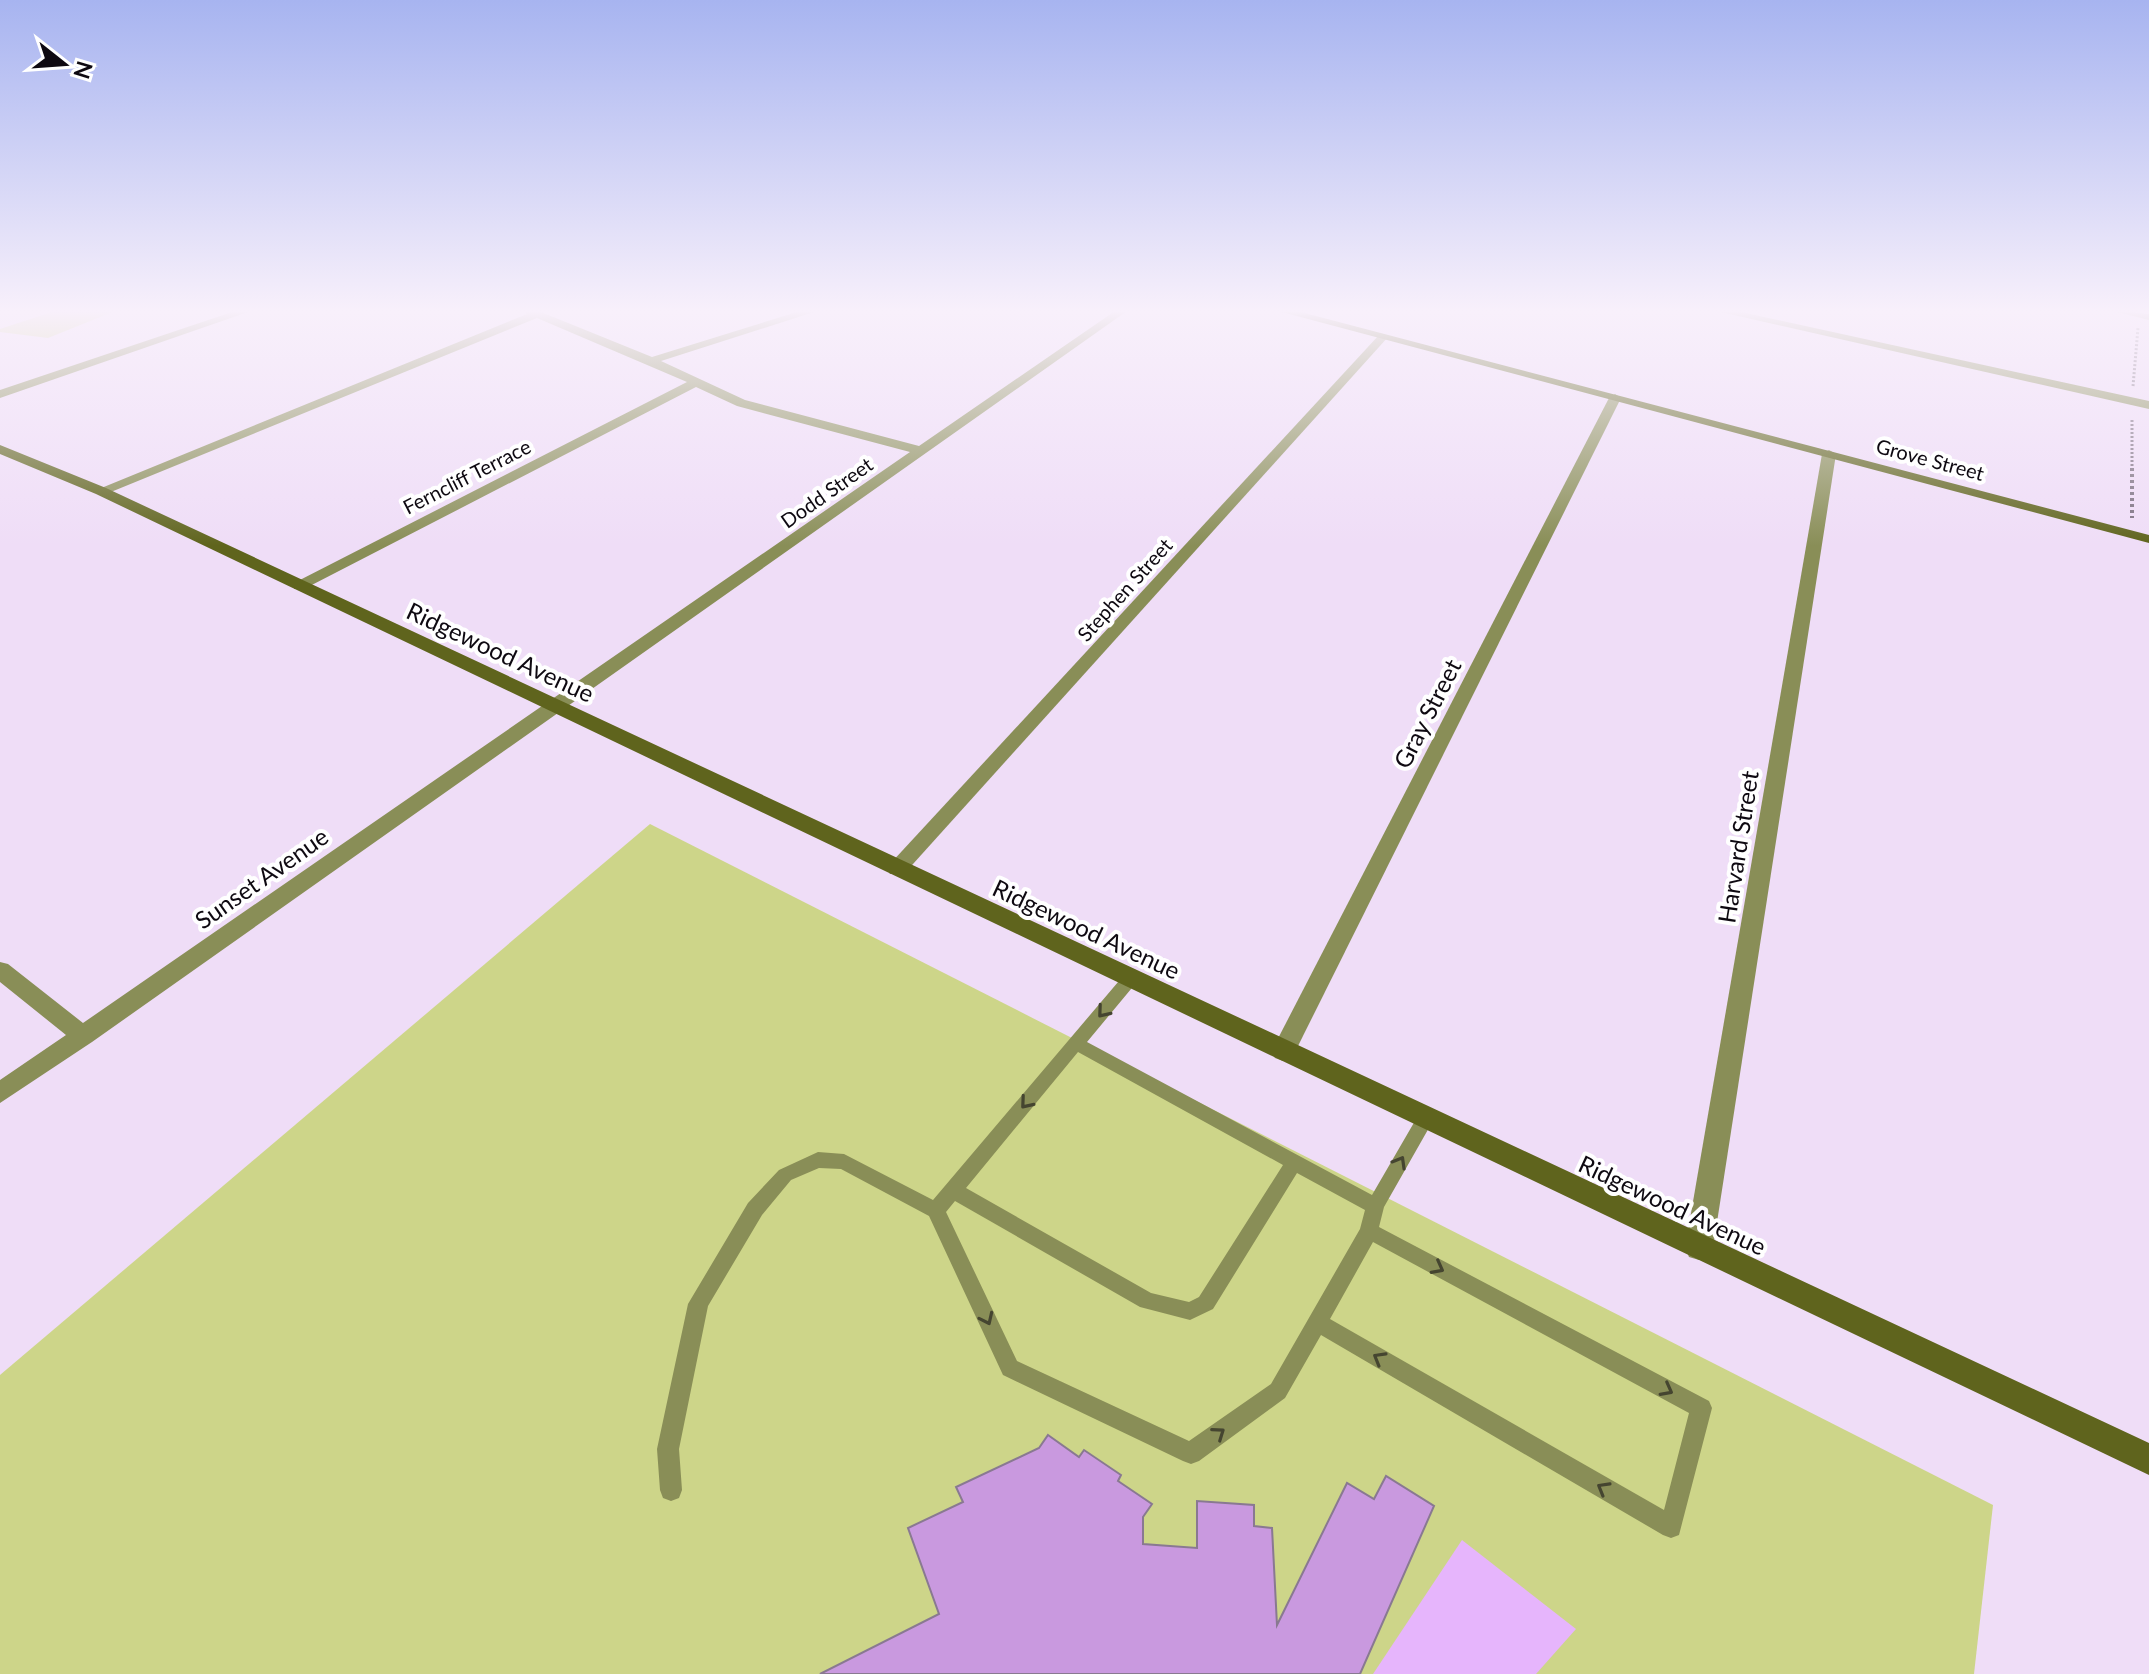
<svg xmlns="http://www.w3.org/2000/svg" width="2149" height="1674" font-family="Lato,sans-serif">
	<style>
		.green { fill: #cdd589 }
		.water { fill: #e6b5fc }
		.building { fill: #c999df; stroke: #897991; stroke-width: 2 }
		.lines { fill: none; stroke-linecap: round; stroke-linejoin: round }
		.path-far1 { stroke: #7a6f7f; stroke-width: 3; stroke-dasharray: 2 2; stroke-linecap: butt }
		.path { stroke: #7a6f7f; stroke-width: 4; stroke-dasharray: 3 3; stroke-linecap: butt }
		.lane { fill: #898e57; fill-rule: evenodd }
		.street { fill: #898e57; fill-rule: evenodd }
		.secondary { fill: #5f641d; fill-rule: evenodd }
		.oneway { stroke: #454530 }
		.labels { text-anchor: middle; stroke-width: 8; stroke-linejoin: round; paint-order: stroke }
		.far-street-label { font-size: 20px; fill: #0e0911; stroke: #fff }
		.street-label { font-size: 24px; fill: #0e0911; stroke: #fff }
	</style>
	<rect width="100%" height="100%" fill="#efddf7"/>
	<g class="green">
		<path d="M 55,311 L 115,311 L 48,338 L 0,332 L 0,329 Z"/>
		<path d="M 650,824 L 1993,1505 L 1974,1674 L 0,1674 L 0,1375 Z"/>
	</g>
	<path class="water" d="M 1462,1540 L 1576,1629 L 1536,1674 L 1373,1674 Z"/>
	<path class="building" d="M 1048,1435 L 1079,1457 L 1084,1450 L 1121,1475 L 1118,1481 L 1152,1504 L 1143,1517 L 1143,1544 L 1197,1548 L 1197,1501 L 1254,1505 L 1254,1526 L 1272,1528 L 1277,1625 L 1347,1483 L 1374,1499 L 1386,1476 L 1434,1506 L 1360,1674 L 820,1674 L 939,1614 L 908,1528 L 963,1502 L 956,1487 L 1039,1448 Z"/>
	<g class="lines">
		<g class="path-far1">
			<path d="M 2133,386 L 2138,328"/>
			<path d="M 2132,420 L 2132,470"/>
		</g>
		<path class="path" d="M 2132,468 L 2132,518"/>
		<path class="lane" d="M 1130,973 L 1136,975 L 1138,979 L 1136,983 L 1087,1042 L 1372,1195 L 1419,1114 L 1425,1112 L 1431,1114 L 1434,1119 L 1384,1207 L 1379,1227 L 1709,1401 L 1712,1408 L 1679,1535 L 1671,1538 L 1663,1535 L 1321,1335 L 1285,1398 L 1199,1461 L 1191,1464 L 1183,1461 L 1003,1375 L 929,1216 L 841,1169 L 819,1168 L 791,1180 L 762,1215 L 708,1306 L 679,1449 L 682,1490 L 679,1498 L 671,1501 L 663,1498 L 660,1490 L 657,1449 L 688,1304 L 748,1203 L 779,1170 L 818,1152 L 844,1154 L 933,1200 L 1124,975 ZM 1078,1052 L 1283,1165 L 1199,1297 L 1189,1302 L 1151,1293 L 966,1188 ZM 1297,1173 L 1365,1210 L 1360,1229 L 1271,1384 L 1189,1441 L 1017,1361 L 946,1212 L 955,1201 L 1140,1307 L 1190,1320 L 1213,1309 ZM 1373,1242 L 1689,1413 L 1664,1510 L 1330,1319 Z"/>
		<g class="street">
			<path d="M 235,311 L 251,311 L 0,398 L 0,390 Z"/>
			<path d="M 524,311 L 541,312 L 652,357 L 800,311 L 817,311 L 661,361 L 745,400 L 919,446 L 1115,311 L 1127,311 L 92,1042 L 0,1103 L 0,1080 L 66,1035 L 0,982 L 0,962 L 8,964 L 83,1023 L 910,452 L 737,406 L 696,387 L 304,589 L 294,589 L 294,583 L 687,382 L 537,318 L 106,494 L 94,491 L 527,314 Z"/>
			<path d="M 1716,311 L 1737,311 L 2149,401 L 2149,409 Z"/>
			<path d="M 2113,311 L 2149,314 L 2149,320 Z"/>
			<path d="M 1379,335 L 1388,337 L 904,874 L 890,874 L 887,869 L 890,864 Z"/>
			<path d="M 1615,394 L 1621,398 L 1295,1052 L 1291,1058 L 1283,1061 L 1275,1058 L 1271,1052 L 1609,398 Z"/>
			<path d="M 1829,450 L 1836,454 L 1713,1248 L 1709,1257 L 1699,1260 L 1689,1257 L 1685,1248 L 1822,454 Z"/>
		</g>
		<g class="secondary">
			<path d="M 1278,311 L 1297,311 L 2149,535 L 2149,543 Z"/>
			<path d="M 0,445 L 106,488 L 2149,1443 L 2149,1475 L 96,494 L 0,454 Z"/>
		</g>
	</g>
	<defs><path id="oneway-chevron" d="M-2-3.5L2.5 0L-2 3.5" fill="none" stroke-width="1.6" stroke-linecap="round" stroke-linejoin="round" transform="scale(2)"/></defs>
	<g class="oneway">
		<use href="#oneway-chevron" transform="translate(1103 1012) rotate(130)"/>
		<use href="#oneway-chevron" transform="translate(1026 1103) rotate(130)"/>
		<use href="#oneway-chevron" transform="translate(1400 1162) rotate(-60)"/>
		<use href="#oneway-chevron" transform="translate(1438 1268) rotate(28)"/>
		<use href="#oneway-chevron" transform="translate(987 1319) rotate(65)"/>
		<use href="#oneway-chevron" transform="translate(1379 1358) rotate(-150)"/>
		<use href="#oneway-chevron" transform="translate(1667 1390) rotate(28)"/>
		<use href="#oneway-chevron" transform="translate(1219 1433) rotate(-35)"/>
		<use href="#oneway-chevron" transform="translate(1603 1488) rotate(-150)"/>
	</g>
	<linearGradient id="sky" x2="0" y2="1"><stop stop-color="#a7b4f0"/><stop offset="0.57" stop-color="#f8f0fb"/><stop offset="1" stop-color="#f8f0fb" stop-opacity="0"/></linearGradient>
	<rect width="2149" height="546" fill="url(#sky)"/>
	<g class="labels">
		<g class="far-street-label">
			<text transform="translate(1930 460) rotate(15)" y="7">Grove Street</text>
			<text transform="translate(467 477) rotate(-27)" y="7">Ferncliff Terrace</text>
			<text transform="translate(827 493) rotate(-35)" y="7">Dodd Street</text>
			<text transform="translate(1125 590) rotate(-48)" y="7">Stephen Street</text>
		</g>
		<g class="street-label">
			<text transform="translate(500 653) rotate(25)" y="8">Ridgewood Avenue</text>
			<text transform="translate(1428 714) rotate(-63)" y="8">Gray Street</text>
			<text transform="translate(1739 847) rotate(-81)" y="8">Harvard Street</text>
			<text transform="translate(262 879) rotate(-35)" y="8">Sunset Avenue</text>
			<text transform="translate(1086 930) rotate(25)" y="8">Ridgewood Avenue</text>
			<text transform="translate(1672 1206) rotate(25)" y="8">Ridgewood Avenue</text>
		</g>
	</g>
	<g transform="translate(64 64) rotate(107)" stroke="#ffffff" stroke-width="6" paint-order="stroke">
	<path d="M0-6L14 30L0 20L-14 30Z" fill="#0e0911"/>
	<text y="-12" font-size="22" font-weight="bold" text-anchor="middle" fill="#0e0911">N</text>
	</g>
</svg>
